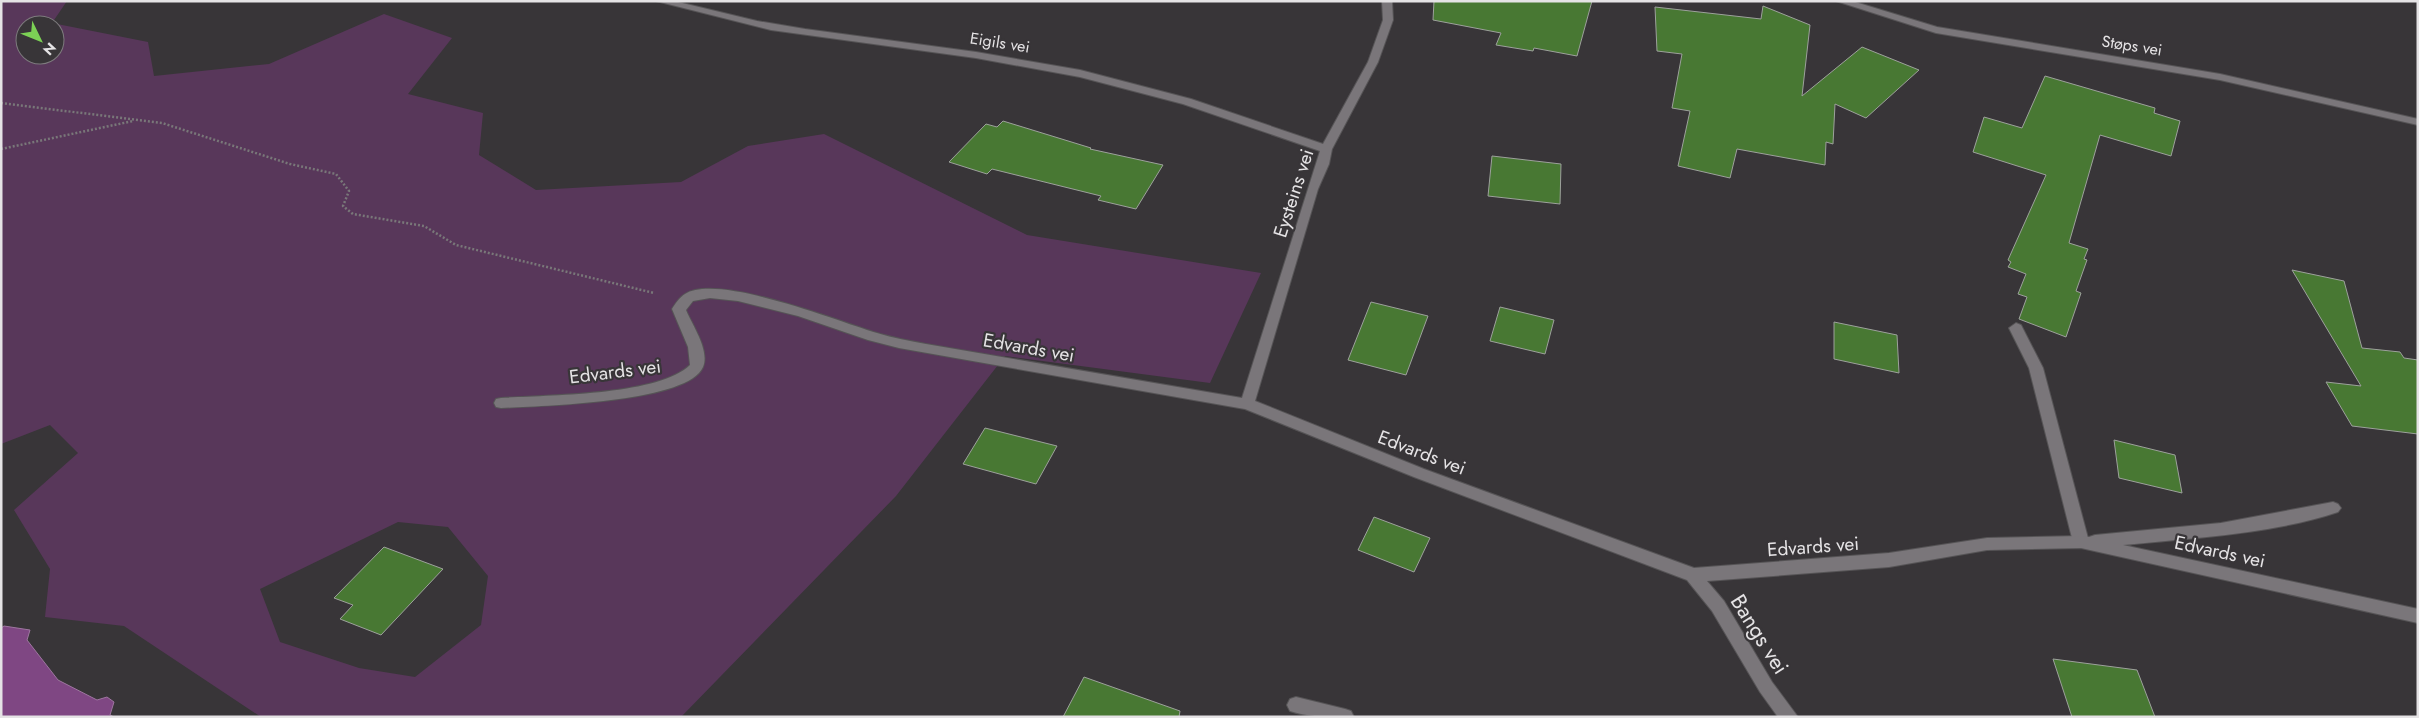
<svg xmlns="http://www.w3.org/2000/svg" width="2419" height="718" font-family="Jost,sans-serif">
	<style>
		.green { fill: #58375a; fill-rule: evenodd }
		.water { fill: #7f4783; stroke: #9e76a0 }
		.building { fill: #487833; stroke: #9da19c }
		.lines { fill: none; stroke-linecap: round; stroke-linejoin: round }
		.service-casing { stroke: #565456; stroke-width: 2 }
		.minor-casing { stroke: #565456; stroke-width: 2 }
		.path { stroke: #797779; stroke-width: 2.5; stroke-dasharray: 2 2; stroke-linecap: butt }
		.service { fill: #7a767a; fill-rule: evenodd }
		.minor { fill: #7a767a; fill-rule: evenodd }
		.labels { text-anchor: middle; stroke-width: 4.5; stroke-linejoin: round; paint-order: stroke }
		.far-street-label { font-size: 16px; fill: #e5e3e5; stroke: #383538 }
		.street-label { font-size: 19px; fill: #e5e3e5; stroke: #383538 }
		.near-street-label { font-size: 22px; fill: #e5e3e5; stroke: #383538 }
	</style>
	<rect width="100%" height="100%" fill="#383538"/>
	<path class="green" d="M 1,1 L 67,1 L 52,23 L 148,42 L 154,76 L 269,64 L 384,14 L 452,38 L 408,94 L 483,113 L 479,155 L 536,190 L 681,182 L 748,146 L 824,134 L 1027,235 L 1261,273 L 1210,383 L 1005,356 L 896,496 L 681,717 L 261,717 L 124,626 L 45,617 L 50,569 L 14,510 L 78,453 L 50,425 L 1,444 ZM 25,25 L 55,25 L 55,55 L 25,55 ZM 398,522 L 448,527 L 488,576 L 481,625 L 415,677 L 359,668 L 280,642 L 260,589 Z"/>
	<path class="water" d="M 4,626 L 30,630 L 27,640 L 58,680 L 97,700 L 107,697 L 114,702 L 110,715 L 114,717 L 1,717 L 1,628 Z"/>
	<g class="building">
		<path d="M 1434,1 L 1592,1 L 1577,56 L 1534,48 L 1533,51 L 1496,45 L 1501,33 L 1433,20 Z"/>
		<path d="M 1763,6 L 1810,25 L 1802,96 L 1862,47 L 1919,70 L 1866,118 L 1835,104 L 1833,144 L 1826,142 L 1825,165 L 1737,149 L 1730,178 L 1678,166 L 1690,111 L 1672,108 L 1682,54 L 1657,51 L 1655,7 L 1761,19 Z"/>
		<path d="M 2045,76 L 2155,108 L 2154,113 L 2180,121 L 2171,156 L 2100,135 L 2069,243 L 2088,249 L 2084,259 L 2087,260 L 2076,291 L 2081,293 L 2066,337 L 2019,319 L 2027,297 L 2018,294 L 2026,274 L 2008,267 L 2011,262 L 2008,260 L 2046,175 L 1973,152 L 1984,117 L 2022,128 Z"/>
		<path d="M 1003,121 L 1091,148 L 1090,149 L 1163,165 L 1136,209 L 1098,200 L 1101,196 L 992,169 L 987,174 L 949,162 L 986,124 L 997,127 Z"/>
		<path d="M 1492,156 L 1561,164 L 1560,204 L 1488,196 Z"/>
		<path d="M 2292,270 L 2344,281 L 2362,348 L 2400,352 L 2404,358 L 2418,360 L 2418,434 L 2352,426 L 2326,382 L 2361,386 Z"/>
		<path d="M 1371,302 L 1428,316 L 1406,375 L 1348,360 Z"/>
		<path d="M 1500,307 L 1554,320 L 1545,354 L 1490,341 Z"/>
		<path d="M 1834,322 L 1897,335 L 1899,373 L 1834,359 Z"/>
		<path d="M 985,428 L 1057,446 L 1036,484 L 963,464 Z"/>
		<path d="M 2114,440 L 2175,455 L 2182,493 L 2119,478 Z"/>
		<path d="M 1374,517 L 1430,538 L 1414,572 L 1358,550 Z"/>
		<path d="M 384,547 L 443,569 L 381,635 L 340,619 L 353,605 L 334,598 Z"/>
		<path d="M 2053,659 L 2137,670 L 2155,717 L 2072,717 Z"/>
		<path d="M 1084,677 L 1180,711 L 1179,717 L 1063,717 Z"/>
	</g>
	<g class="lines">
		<g class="service-casing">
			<g id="service">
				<path d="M 2016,323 L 2021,325 L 2043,368 L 2089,542 L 2087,547 L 2081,548 L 2075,547 L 2073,542 L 2029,368 L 2009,328 Z"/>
				<path d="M 1296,697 L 1345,709 L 1351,711 L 1354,717 C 1332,717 1311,718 1290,711 L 1287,705 L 1290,699 Z"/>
			</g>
		</g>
		<g class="minor-casing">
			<g id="minor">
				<path d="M 656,1 L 674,1 L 757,21 L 805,29 L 976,52 L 1080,70 L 1191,99 L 1323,144 L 1368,62 L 1383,20 L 1382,1 L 1392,1 L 1393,20 L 1378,62 L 1332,149 L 1329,164 L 1318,189 L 1255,401 L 1424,469 L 1694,568 L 1889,553 L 1987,538 L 2081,536 L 2089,537 L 2095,535 L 2221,523 L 2333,502 L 2338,504 L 2341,508 L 2338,512 C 2273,534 2191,538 2123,545 L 2418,609 L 2418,623 L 2081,548 L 1987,550 L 1889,567 L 1707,581 L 1724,601 L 1772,682 L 1798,717 L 1778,717 L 1760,692 L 1712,611 L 1687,580 L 1414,477 L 1245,409 L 899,348 L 868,340 L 798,316 L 738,301 L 710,298 L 693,301 L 686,310 C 692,325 710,350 703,367 C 688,403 537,406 501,408 L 496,407 L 494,403 L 496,399 L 501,398 C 546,395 658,396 690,365 L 688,347 L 672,309 C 675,304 680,297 685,294 C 718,273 840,322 877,333 C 893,338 910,341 926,344 L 1242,398 L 1320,151 L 1183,104 L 1080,77 L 976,58 L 771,30 Z"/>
				<path d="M 1836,1 L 1852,1 L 1937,27 L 2220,74 L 2418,119 L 2418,125 L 2220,80 L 1936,33 Z"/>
			</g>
		</g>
		<g class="path">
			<path d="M 1,103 L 162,123 L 290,164 L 336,174 L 349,191 L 343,206 L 353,214 L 424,226 L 456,245 L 654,293"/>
			<path d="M 1,149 L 133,121"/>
		</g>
		<use href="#service" class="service"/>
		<use href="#minor" class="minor"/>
	</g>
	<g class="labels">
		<g class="far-street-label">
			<text transform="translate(1000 42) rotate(9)" y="6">Eigils vei</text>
			<text transform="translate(2132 45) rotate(9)" y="6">Støps vei</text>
		</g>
		<g class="street-label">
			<text transform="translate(1293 193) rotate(-72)" y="7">Eysteins vei</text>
			<text transform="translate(1029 347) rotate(10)" y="7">Edvards vei</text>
			<text transform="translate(615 371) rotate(-7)" y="7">Edvards vei</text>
			<text transform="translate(1422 452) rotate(21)" y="7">Edvards vei</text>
			<text transform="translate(1813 546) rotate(-4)" y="7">Edvards vei</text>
			<text transform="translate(2220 551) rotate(12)" y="7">Edvards vei</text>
		</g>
		<g class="near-street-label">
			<text transform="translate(1760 634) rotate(58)" y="8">Bangs vei</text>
		</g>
	</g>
	<rect width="2419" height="718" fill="none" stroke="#e5e3e5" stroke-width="5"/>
	<g transform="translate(40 40) rotate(133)"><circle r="24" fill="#383538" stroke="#7d7b7d"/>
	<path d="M0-4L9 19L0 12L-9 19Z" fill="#7cd155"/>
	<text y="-8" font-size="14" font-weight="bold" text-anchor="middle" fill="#e5e3e5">N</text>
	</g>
</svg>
